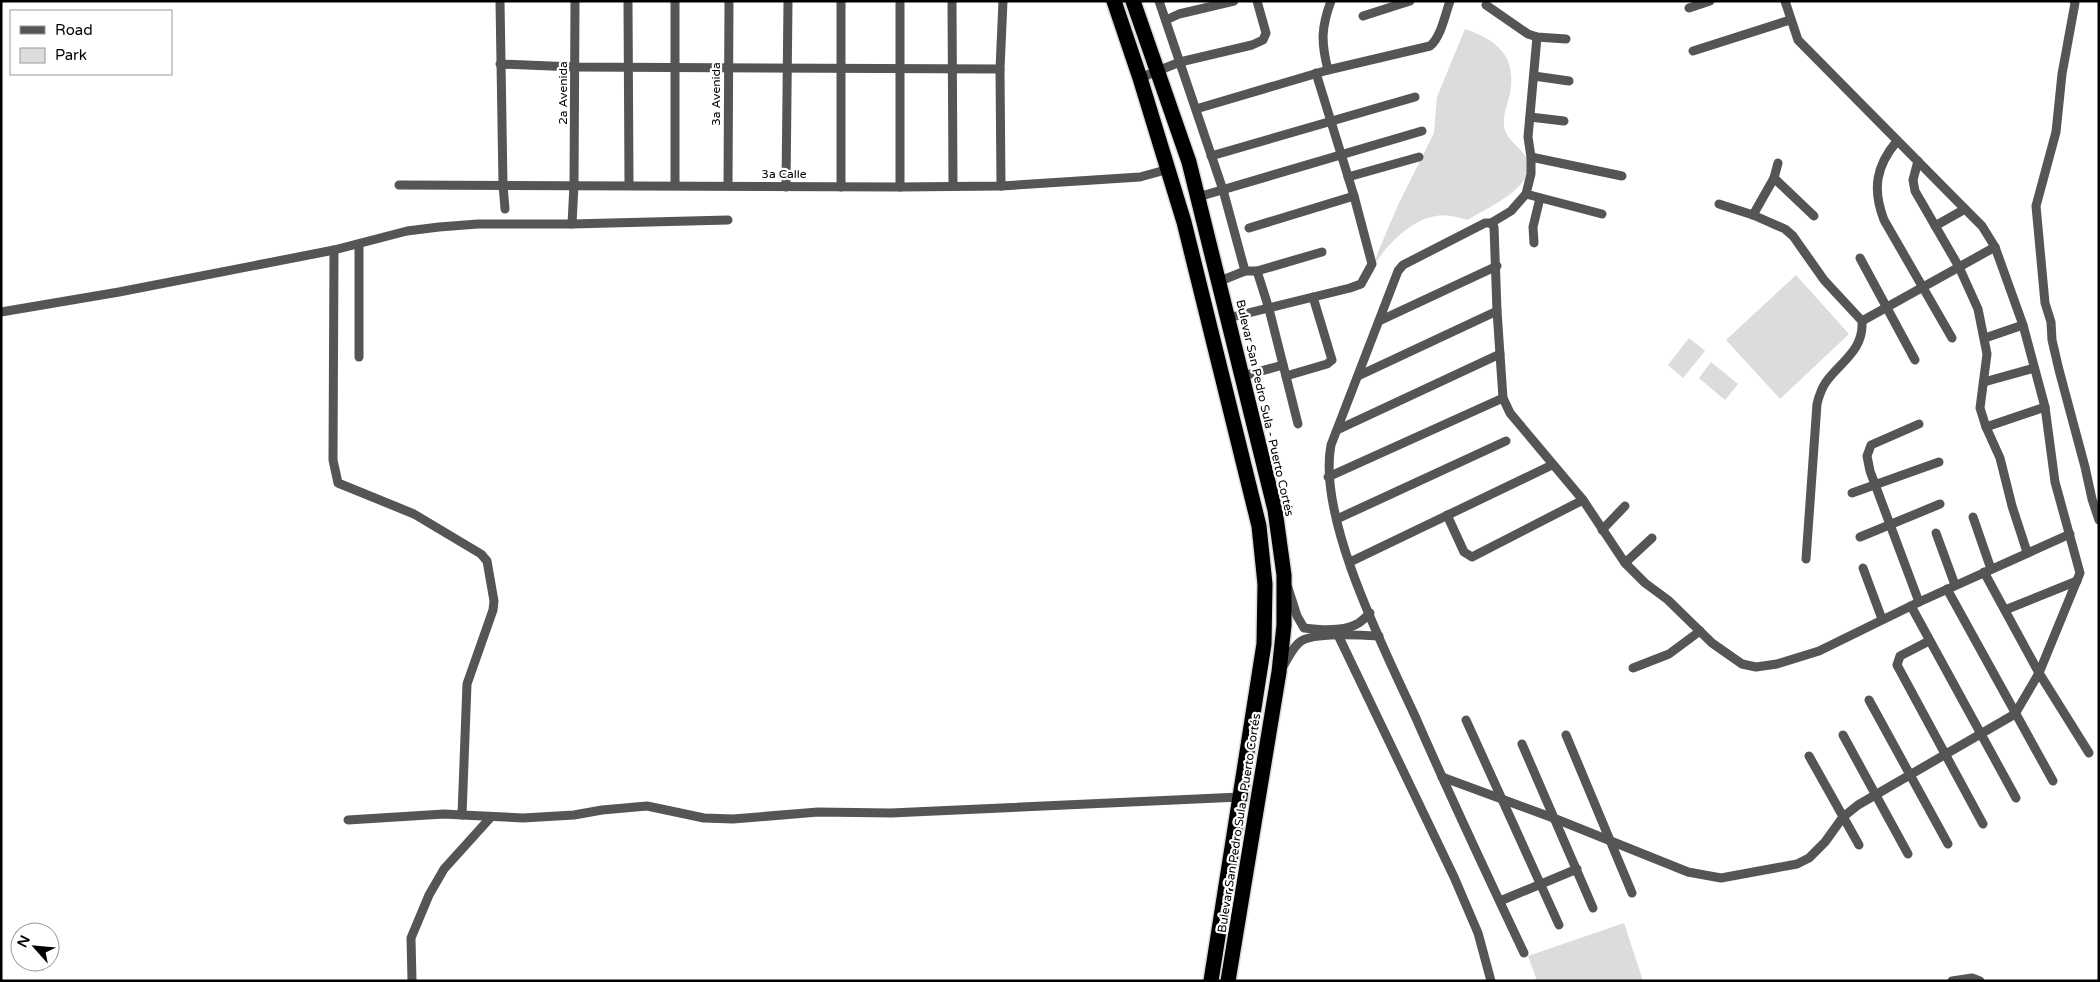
<svg xmlns="http://www.w3.org/2000/svg" width="2100" height="982" font-family="'Varela Round',sans-serif">
	<style>
		.green { fill: #dcdcdc }
		.lines { fill: none; stroke-linecap: round; stroke-linejoin: round }
		.highway-casing { stroke: #dbdbdb; stroke-width: 18 }
		.street { stroke: #555; stroke-width: 9 }
		.highway { stroke: #000; stroke-width: 15 }
		.labels { text-anchor: middle; stroke-width: 4.5; stroke-linejoin: round; paint-order: stroke }
		.street-label { font-size: 12px; fill: #000; stroke: #fff }
	</style>
	<rect width="100%" height="100%" fill="#fff"/>
	<g class="green">
		<path d="M 1465,29 C 1497,40 1517,56 1510,93 C 1508,105 1501,117 1505,130 C 1510,146 1532,152 1528,171 C 1524,192 1484,210 1467,220 C 1457,217 1447,214 1436,216 C 1412,219 1385,246 1374,266 L 1378,252 L 1398,205 L 1434,133 L 1437,97 Z"/>
		<path d="M 1796,275 L 1849,334 L 1780,399 L 1726,340 Z"/>
		<path d="M 1689,338 L 1705,351 L 1683,378 L 1668,365 Z"/>
		<path d="M 1711,362 L 1738,384 L 1725,400 L 1699,378 Z"/>
		<path d="M 1624,923 L 1643,981 L 1537,981 L 1528,956 Z"/>
	</g>
	<g class="lines">
		<g class="highway-casing">
			<g id="highway">
				<path d="M 1114,1 L 1140,78 L 1184,222 L 1259,526 L 1265,584 L 1264,644 L 1211,981"/>
				<path d="M 1133,1 L 1189,162 L 1275,510 L 1284,575 L 1284,625 L 1279,672 L 1228,981"/>
			</g>
		</g>
		<g class="street">
			<path d="M 500,1 L 503,185 L 505,209"/>
			<path d="M 628,1 L 629,185"/>
			<path d="M 900,1 L 900,187"/>
			<path d="M 952,1 L 953,186"/>
			<path d="M 1159,1 L 1223,190 L 1245,271"/>
			<path d="M 2074,1 L 2075,3 L 2062,74 L 2056,132 L 2036,206 L 2045,303 L 2051,322 L 2052,340 L 2059,370 L 2085,467 L 2092,499 L 2099,520"/>
			<path d="M 1486,5 L 1528,34 L 1537,37 L 1566,39"/>
			<path d="M 1689,8 L 1710,1"/>
			<path d="M 1363,16 L 1410,1"/>
			<path d="M 1166,20 L 1179,14 L 1234,1"/>
			<path d="M 1693,51 L 1790,20"/>
			<path d="M 500,64 L 575,67 L 1000,69"/>
			<path d="M 1328,70 C 1321,42 1321,28 1331,1"/>
			<path d="M 1534,76 L 1569,81"/>
			<path d="M 1140,78 L 1180,62 L 1252,45 L 1263,40 L 1266,33 L 1257,1"/>
			<path d="M 1196,109 L 1328,70 L 1430,46 C 1441,37 1445,15 1450,1"/>
			<path d="M 1530,117 L 1564,121"/>
			<path d="M 1897,141 C 1876,166 1872,189 1884,220 L 1952,338"/>
			<path d="M 1211,156 L 1415,97"/>
			<path d="M 1531,157 L 1622,176"/>
			<path d="M 1918,161 L 1913,180 L 1915,191 L 1959,267 L 1978,309 L 1987,354 L 1980,408 L 1986,427 L 2000,458 L 2012,506 L 2027,552"/>
			<path d="M 1348,177 L 1419,157"/>
			<path d="M 1774,178 L 1814,216"/>
			<path d="M 399,185 L 900,187 L 1001,186 L 1140,177 L 1169,169"/>
			<path d="M 675,185 L 675,1"/>
			<path d="M 728,186 L 729,1"/>
			<path d="M 1001,186 L 1000,69 L 1003,1"/>
			<path d="M 786,187 L 788,1"/>
			<path d="M 841,187 L 841,1"/>
			<path d="M 1526,194 L 1602,214"/>
			<path d="M 1198,197 L 1422,131"/>
			<path d="M 1719,204 L 1753,215 L 1785,229 L 1793,236 L 1824,280 L 1862,321 C 1864,351 1840,362 1826,382 C 1821,389 1819,396 1817,404 L 1806,559"/>
			<path d="M 1753,215 L 1774,178 L 1778,163"/>
			<path d="M 1491,223 L 1494,227 L 1497,311 L 1503,398 L 1510,413 L 1583,500 L 1625,563 L 1645,583 L 1668,600 L 1712,643 L 1742,664 L 1756,667 L 1777,664 L 1819,651 L 1919,602 L 2070,534"/>
			<path d="M 572,224 L 574,185 L 575,1"/>
			<path d="M 1935,226 L 1965,209"/>
			<path d="M 1249,228 L 1354,196"/>
			<path d="M 1534,243 L 1533,227 L 1540,198"/>
			<path d="M 359,244 L 359,357"/>
			<path d="M 334,250 L 333,460 L 338,483 L 414,514 L 481,554 L 487,561 L 494,601 L 493,610 L 467,684 L 462,815 L 444,814 L 348,820"/>
			<path d="M 1860,258 L 1915,360"/>
			<path d="M 1257,271 L 1269,309 L 1298,424"/>
			<path d="M 1220,281 L 1245,271 L 1257,271 L 1322,252"/>
			<path d="M 1,312 L 119,292 L 334,250 L 407,231 L 439,227 L 478,224 L 572,224 L 728,220"/>
			<path d="M 1228,318 L 1350,288 L 1361,284 L 1372,264 L 1354,196 L 1316,73"/>
			<path d="M 1379,321 L 1497,266"/>
			<path d="M 1862,321 L 1995,247"/>
			<path d="M 1985,338 L 2023,325"/>
			<path d="M 1243,376 L 1283,365"/>
			<path d="M 1286,376 L 1327,364 L 1332,360 L 1313,297"/>
			<path d="M 1358,376 L 1497,311"/>
			<path d="M 1984,382 L 2034,368"/>
			<path d="M 1919,424 L 1871,445 L 1867,456 L 1870,471 L 1919,602"/>
			<path d="M 1986,427 L 2045,407"/>
			<path d="M 1337,430 L 1500,354"/>
			<path d="M 1328,477 L 1503,398"/>
			<path d="M 1852,493 L 1939,462"/>
			<path d="M 1447,515 L 1464,552 L 1472,557 L 1583,500"/>
			<path d="M 1973,517 L 1991,569"/>
			<path d="M 1337,519 L 1506,441"/>
			<path d="M 1602,530 L 1625,506"/>
			<path d="M 1936,533 L 1955,585"/>
			<path d="M 1860,537 L 1940,504"/>
			<path d="M 1350,562 L 1552,465"/>
			<path d="M 1625,563 L 1652,538"/>
			<path d="M 1863,568 L 1882,619"/>
			<path d="M 1984,572 L 2039,673 L 2089,753"/>
			<path d="M 1288,588 L 1297,616 L 1304,628 C 1319,630 1343,632 1357,624 C 1361,622 1366,617 1370,613"/>
			<path d="M 1947,589 L 2053,781"/>
			<path d="M 1911,606 L 2016,798"/>
			<path d="M 2005,610 L 2077,581"/>
			<path d="M 1338,635 L 1454,877 L 1478,933 L 1491,981"/>
			<path d="M 1929,641 L 1900,656 L 1897,665 L 1983,824"/>
			<path d="M 1282,668 C 1288,659 1294,644 1303,640 C 1317,633 1362,635 1379,636"/>
			<path d="M 1633,668 L 1669,654 L 1700,631"/>
			<path d="M 1869,700 L 1948,844"/>
			<path d="M 1466,720 L 1559,925"/>
			<path d="M 1566,735 L 1632,893"/>
			<path d="M 1843,735 L 1908,854"/>
			<path d="M 1522,744 L 1593,908"/>
			<path d="M 1809,756 L 1859,845"/>
			<path d="M 1442,777 L 1556,819 L 1688,872 L 1721,878 L 1797,864 L 1809,858 L 1825,842 L 1843,817 L 1858,805 L 2015,714 L 2039,673 L 2080,573 L 2055,482 L 2045,407 L 2023,325 L 1995,247 L 1982,226 L 1965,209 L 1798,40 L 1785,1"/>
			<path d="M 462,815 L 523,818 L 574,815 L 602,810 L 647,806 L 704,818 L 733,819 L 818,812 L 891,813 L 1240,797"/>
			<path d="M 1500,901 L 1577,869"/>
			<path d="M 1524,953 C 1487,875 1450,796 1415,716 C 1384,649 1317,517 1331,445 L 1398,271 L 1403,265 L 1485,223 L 1491,223 L 1511,211 L 1526,194 L 1531,174 L 1531,157 L 1528,137 L 1537,37"/>
			<path d="M 412,981 L 411,938 L 429,895 L 444,869 L 491,817"/>
			<path d="M 1952,981 L 1972,978 L 1980,981"/>
		</g>
		<use href="#highway" class="highway"/>
	</g>
	<g class="labels">
		<g class="street-label">
			<text transform="translate(563 93) rotate(-90)" y="4">2a Avenida</text>
			<text transform="translate(716 94) rotate(-90)" y="4">3a Avenida</text>
			<text x="784" y="178">3a Calle</text>
			<text transform="translate(1265 408) rotate(77)" y="4">Bulevar San Pedro Sula - Puerto Cortés</text>
			<text transform="translate(1239 823) rotate(-81)" y="4">Bulevar San Pedro Sula - Puerto Cortés</text>
		</g>
	</g>
	<rect width="2100" height="982" fill="none" stroke="#000000" stroke-width="5"/>
	<rect x="10" y="10" width="162" height="65" fill="#ffffff" stroke="#999999"/>
	<rect x="20" y="26" width="25" height="8" fill="#555555" stroke="#999999"/>
	<text x="55" y="35" font-size="15" fill="#000000">Road</text>
	<rect x="20" y="48" width="25" height="15" fill="#dcdcdc" stroke="#999999"/>
	<text x="55" y="60" font-size="15" fill="#000000">Park</text>
	<g transform="translate(35 947) rotate(297)"><circle r="24" fill="#ffffff" stroke="#999999"/>
	<path d="M0-4L9 19L0 12L-9 19Z" fill="#000000"/>
	<text y="-8" font-size="14" font-weight="bold" text-anchor="middle" fill="#000000">N</text>
	</g>
</svg>
